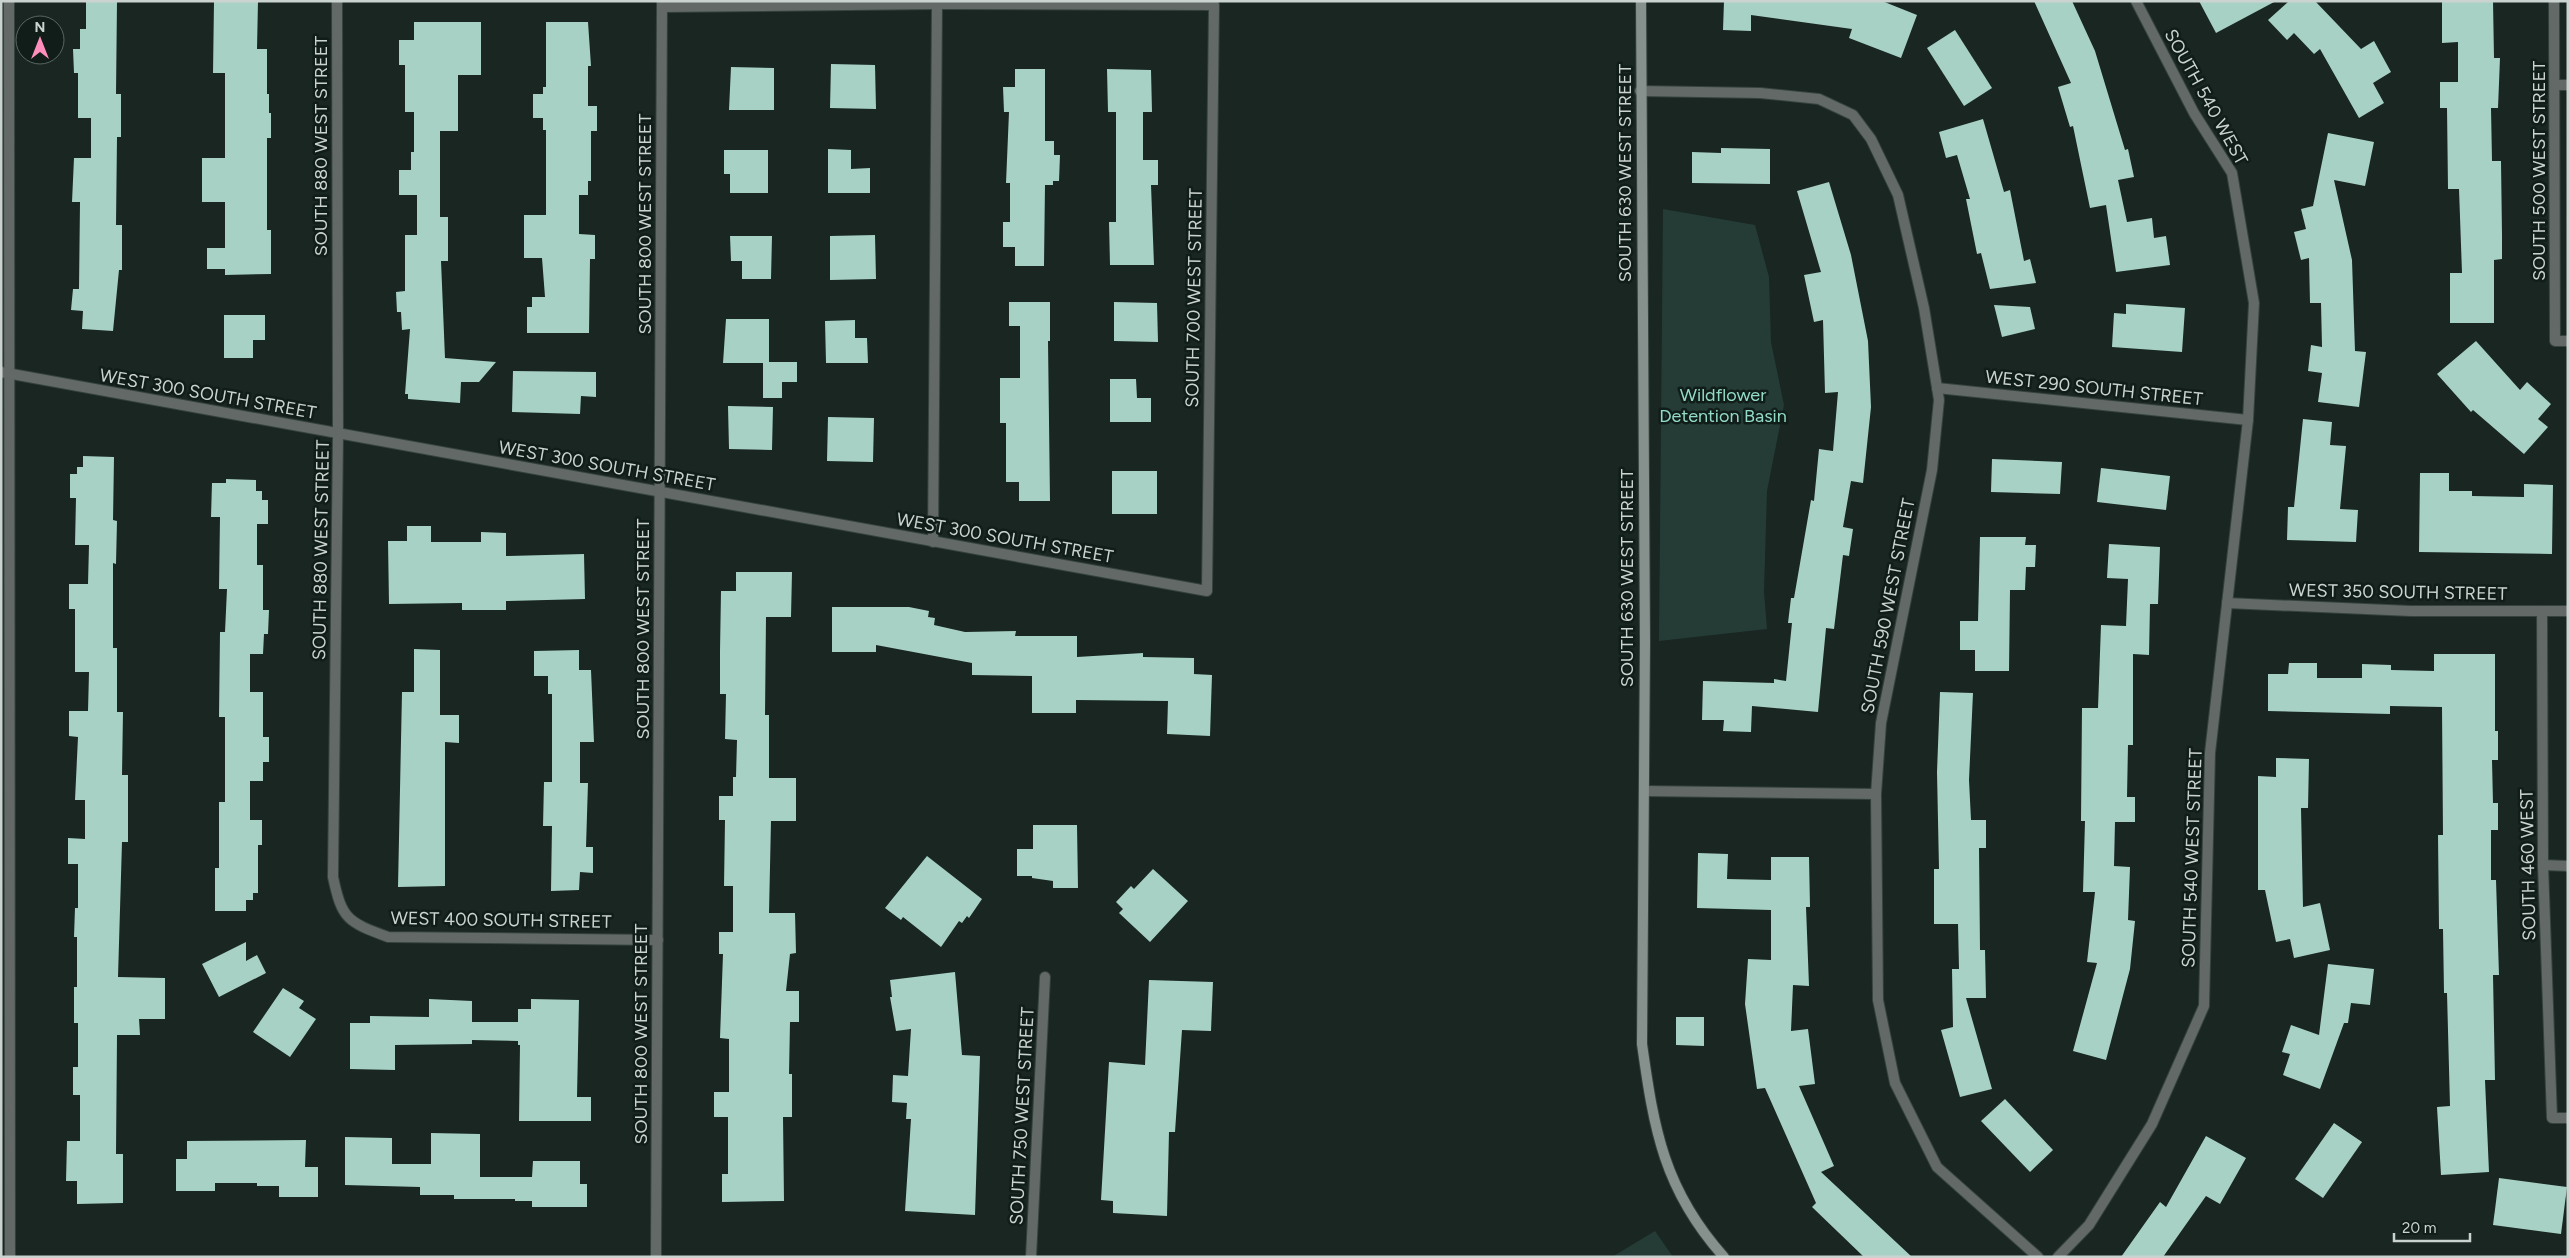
<svg xmlns="http://www.w3.org/2000/svg" width="2569" height="1258" font-family="Figtree,sans-serif">
	<style>
		.green { fill: #253c36 }
		.building { fill: #a7d1c5 }
		.lines { fill: none; stroke-linecap: round; stroke-linejoin: round }
		.street-casing { stroke: #35423e; stroke-width: 12 }
		.secondary-casing { stroke: #35423e; stroke-width: 12 }
		.street { stroke: #626967; stroke-width: 10 }
		.secondary { stroke: #86918d; stroke-width: 10 }
		.labels { text-anchor: middle; stroke-width: 5; stroke-linejoin: round; paint-order: stroke }
		.street-label { font-size: 18px; fill: #cbd3d1; stroke: #101d19 }
		.park-label { font-size: 18px; fill: #93dbc8; stroke: #101d19 }
	</style>
	<rect width="100%" height="100%" fill="#192622"/>
	<g class="green">
		<path d="M 1663,209 L 1755,225 L 1769,277 L 1771,342 L 1784,405 L 1767,491 L 1764,592 L 1767,629 L 1659,641 Z"/>
		<path d="M 1655,1231 L 1673,1257 L 1612,1257 Z"/>
	</g>
	<g class="building">
		<path d="M 86,1 L 117,1 L 116,94 L 121,94 L 121,137 L 117,137 L 116,225 L 122,225 L 122,270 L 119,270 L 113,331 L 82,329 L 83,311 L 71,310 L 73,289 L 79,289 L 80,202 L 72,202 L 74,158 L 91,158 L 91,118 L 78,118 L 78,73 L 74,73 L 73,49 L 80,49 L 80,29 L 86,29 Z"/>
		<path d="M 214,1 L 258,1 L 257,49 L 267,49 L 267,94 L 269,94 L 269,113 L 271,113 L 271,138 L 267,138 L 267,230 L 271,230 L 271,274 L 225,275 L 225,269 L 207,269 L 207,248 L 225,248 L 225,202 L 202,202 L 202,158 L 225,158 L 225,73 L 213,73 Z"/>
		<path d="M 1724,1 L 1882,1 L 1917,15 L 1901,58 L 1849,38 L 1852,29 L 1751,15 L 1751,31 L 1723,30 Z"/>
		<path d="M 2034,1 L 2072,1 L 2095,51 L 2125,150 L 2128,149 L 2134,177 L 2118,180 L 2127,222 L 2152,218 L 2154,238 L 2166,236 L 2170,265 L 2116,272 L 2106,205 L 2090,208 L 2073,126 L 2070,127 L 2058,87 L 2071,83 Z"/>
		<path d="M 2199,1 L 2276,1 L 2216,33 Z"/>
		<path d="M 2289,1 L 2315,1 L 2361,49 L 2374,41 L 2391,72 L 2373,83 L 2384,103 L 2359,118 L 2320,49 L 2314,54 L 2294,33 L 2287,40 L 2268,20 Z"/>
		<path d="M 2442,1 L 2493,1 L 2494,58 L 2500,58 L 2498,108 L 2491,108 L 2492,161 L 2501,161 L 2502,235 L 2502,259 L 2494,260 L 2494,323 L 2450,323 L 2450,273 L 2462,273 L 2459,189 L 2448,189 L 2447,108 L 2440,108 L 2440,82 L 2458,82 L 2458,42 L 2442,43 Z"/>
		<path d="M 414,22 L 481,22 L 481,75 L 458,75 L 458,131 L 440,131 L 440,217 L 448,217 L 448,261 L 441,261 L 445,358 L 496,362 L 479,382 L 461,382 L 460,403 L 408,399 L 408,394 L 405,394 L 410,329 L 402,330 L 401,312 L 397,312 L 396,292 L 405,291 L 405,235 L 417,235 L 417,195 L 399,195 L 399,170 L 411,170 L 411,152 L 414,152 L 414,112 L 405,112 L 405,65 L 399,65 L 399,40 L 414,40 Z"/>
		<path d="M 546,22 L 588,22 L 591,66 L 588,66 L 588,106 L 597,106 L 597,131 L 591,131 L 591,181 L 588,181 L 588,195 L 579,195 L 579,234 L 595,235 L 595,259 L 590,259 L 589,333 L 527,333 L 527,307 L 532,307 L 532,297 L 545,297 L 542,258 L 524,258 L 524,215 L 546,215 L 546,130 L 543,130 L 543,118 L 533,118 L 533,94 L 543,94 L 543,87 L 546,87 Z"/>
		<path d="M 1955,30 L 1992,88 L 1964,106 L 1927,48 Z"/>
		<path d="M 831,64 L 875,65 L 876,109 L 830,108 Z"/>
		<path d="M 731,67 L 774,68 L 774,110 L 729,110 Z"/>
		<path d="M 1015,69 L 1045,69 L 1045,141 L 1054,141 L 1054,155 L 1060,155 L 1059,181 L 1053,181 L 1053,185 L 1045,185 L 1044,266 L 1015,266 L 1015,247 L 1003,247 L 1003,222 L 1010,222 L 1010,183 L 1006,183 L 1009,112 L 1004,112 L 1003,87 L 1015,87 Z"/>
		<path d="M 1107,69 L 1151,70 L 1152,112 L 1143,112 L 1143,160 L 1158,160 L 1158,185 L 1151,185 L 1154,265 L 1110,265 L 1109,222 L 1116,222 L 1116,112 L 1108,112 Z"/>
		<path d="M 1983,119 L 2004,192 L 2010,190 L 2024,261 L 2030,259 L 2036,283 L 1990,289 L 1981,253 L 1977,254 L 1966,199 L 1970,199 L 1957,155 L 1946,158 L 1939,132 Z"/>
		<path d="M 2328,133 L 2374,142 L 2365,186 L 2334,180 L 2352,260 L 2355,351 L 2366,352 L 2359,407 L 2318,402 L 2322,373 L 2308,371 L 2311,345 L 2322,347 L 2321,303 L 2310,303 L 2309,258 L 2301,260 L 2294,232 L 2306,229 L 2301,209 L 2313,206 Z"/>
		<path d="M 1721,148 L 1770,149 L 1770,184 L 1692,183 L 1692,152 L 1721,153 Z"/>
		<path d="M 828,149 L 851,150 L 851,169 L 870,168 L 870,193 L 828,193 Z"/>
		<path d="M 724,150 L 768,150 L 768,193 L 730,193 L 730,174 L 724,174 Z"/>
		<path d="M 1829,182 L 1851,255 L 1868,341 L 1871,407 L 1863,483 L 1851,481 L 1843,527 L 1853,529 L 1849,556 L 1843,555 L 1834,629 L 1826,628 L 1818,712 L 1752,706 L 1751,732 L 1723,731 L 1724,720 L 1702,720 L 1703,681 L 1774,683 L 1774,679 L 1786,681 L 1792,623 L 1788,623 L 1791,598 L 1794,598 L 1811,500 L 1814,501 L 1819,449 L 1833,451 L 1838,392 L 1825,393 L 1823,320 L 1814,322 L 1804,275 L 1821,272 L 1797,191 Z"/>
		<path d="M 875,235 L 876,279 L 830,280 L 830,236 Z"/>
		<path d="M 730,236 L 772,236 L 771,279 L 742,279 L 742,261 L 731,261 Z"/>
		<path d="M 1009,302 L 1050,302 L 1050,341 L 1048,341 L 1050,501 L 1019,501 L 1019,482 L 1006,482 L 1006,423 L 1000,423 L 1000,378 L 1020,378 L 1020,326 L 1009,326 Z"/>
		<path d="M 1114,302 L 1157,303 L 1158,342 L 1114,341 Z"/>
		<path d="M 2126,304 L 2185,308 L 2182,352 L 2112,347 L 2114,313 L 2126,314 Z"/>
		<path d="M 1994,305 L 2030,307 L 2035,329 L 2002,337 Z"/>
		<path d="M 224,315 L 265,315 L 265,340 L 253,340 L 253,358 L 224,358 Z"/>
		<path d="M 726,319 L 769,319 L 769,362 L 797,362 L 797,382 L 782,382 L 782,398 L 763,398 L 763,363 L 723,363 Z"/>
		<path d="M 855,320 L 855,338 L 867,338 L 868,363 L 826,363 L 825,321 Z"/>
		<path d="M 2476,341 L 2520,390 L 2527,382 L 2551,404 L 2538,419 L 2548,427 L 2524,454 L 2473,410 L 2471,412 L 2437,374 Z"/>
		<path d="M 513,371 L 596,372 L 596,397 L 581,396 L 580,414 L 512,412 Z"/>
		<path d="M 1110,379 L 1136,379 L 1137,398 L 1151,398 L 1151,422 L 1110,422 Z"/>
		<path d="M 728,406 L 773,407 L 772,450 L 729,449 Z"/>
		<path d="M 828,417 L 874,418 L 873,462 L 827,461 Z"/>
		<path d="M 2303,419 L 2332,422 L 2330,445 L 2346,446 L 2340,509 L 2358,510 L 2356,542 L 2287,540 L 2288,507 L 2294,507 Z"/>
		<path d="M 83,456 L 114,457 L 113,520 L 117,521 L 116,564 L 113,563 L 113,648 L 117,648 L 117,712 L 123,712 L 122,775 L 128,775 L 128,842 L 122,842 L 118,977 L 165,978 L 165,1019 L 139,1019 L 140,1035 L 117,1035 L 116,1154 L 123,1154 L 123,1203 L 77,1204 L 77,1181 L 66,1181 L 67,1141 L 80,1141 L 80,1095 L 73,1095 L 73,1067 L 78,1067 L 78,1023 L 74,1023 L 74,987 L 77,987 L 77,937 L 74,937 L 75,908 L 78,908 L 78,864 L 68,864 L 68,838 L 85,839 L 85,800 L 75,800 L 78,737 L 69,736 L 69,711 L 88,711 L 89,672 L 75,672 L 75,609 L 69,609 L 69,584 L 88,584 L 89,545 L 75,545 L 76,498 L 70,498 L 70,474 L 77,474 L 77,467 L 83,467 Z"/>
		<path d="M 1992,459 L 2062,462 L 2060,494 L 1991,492 Z"/>
		<path d="M 2101,468 L 2170,476 L 2166,510 L 2097,502 Z"/>
		<rect x="1112" y="471" width="45" height="43"/>
		<path d="M 2420,473 L 2449,473 L 2449,491 L 2472,491 L 2472,496 L 2524,497 L 2524,484 L 2553,485 L 2552,554 L 2419,552 Z"/>
		<path d="M 226,479 L 256,480 L 256,491 L 262,491 L 262,500 L 268,500 L 268,524 L 257,524 L 257,565 L 263,565 L 263,610 L 269,610 L 268,634 L 264,634 L 263,654 L 250,654 L 250,692 L 263,692 L 263,737 L 269,737 L 269,762 L 263,762 L 263,781 L 250,781 L 250,820 L 262,820 L 262,845 L 258,845 L 258,893 L 253,893 L 253,900 L 246,900 L 246,911 L 215,911 L 215,868 L 219,868 L 219,802 L 225,802 L 225,717 L 219,717 L 220,632 L 225,632 L 227,589 L 219,589 L 220,517 L 211,517 L 212,483 L 226,483 Z"/>
		<path d="M 407,526 L 431,526 L 431,542 L 481,542 L 481,532 L 506,533 L 506,556 L 584,554 L 585,599 L 506,601 L 506,610 L 462,610 L 462,603 L 389,604 L 388,541 L 407,541 Z"/>
		<path d="M 1980,537 L 2026,537 L 2025,545 L 2036,545 L 2035,567 L 2026,567 L 2025,590 L 2010,590 L 2009,671 L 1975,671 L 1975,650 L 1960,650 L 1960,621 L 1978,621 Z"/>
		<path d="M 2109,544 L 2160,547 L 2158,604 L 2150,604 L 2149,655 L 2133,654 L 2133,745 L 2128,745 L 2127,797 L 2135,797 L 2135,822 L 2115,822 L 2114,866 L 2130,867 L 2128,920 L 2135,921 L 2130,969 L 2106,1060 L 2073,1051 L 2097,963 L 2087,962 L 2095,892 L 2083,892 L 2085,821 L 2081,821 L 2082,708 L 2098,708 L 2101,625 L 2126,626 L 2128,579 L 2107,578 Z"/>
		<path d="M 736,572 L 792,572 L 791,617 L 766,617 L 765,715 L 769,715 L 769,778 L 796,778 L 796,821 L 771,821 L 769,913 L 795,913 L 796,953 L 790,954 L 786,991 L 799,991 L 799,1022 L 790,1022 L 789,1074 L 792,1074 L 792,1117 L 783,1117 L 784,1201 L 722,1202 L 722,1174 L 728,1174 L 728,1117 L 714,1117 L 714,1092 L 729,1092 L 729,1039 L 720,1038 L 723,954 L 719,954 L 719,932 L 733,932 L 733,886 L 724,886 L 725,820 L 719,820 L 719,796 L 733,796 L 733,777 L 736,777 L 737,740 L 725,739 L 726,694 L 720,694 L 720,651 L 721,591 L 736,591 Z"/>
		<path d="M 832,607 L 909,607 L 929,611 L 928,617 L 935,618 L 934,625 L 965,632 L 1016,631 L 1015,636 L 1077,636 L 1077,657 L 1143,653 L 1143,657 L 1194,658 L 1194,674 L 1212,675 L 1210,736 L 1167,734 L 1168,701 L 1076,700 L 1076,713 L 1032,713 L 1032,676 L 972,675 L 972,663 L 876,645 L 876,652 L 832,652 Z"/>
		<path d="M 414,649 L 440,650 L 440,715 L 459,715 L 459,743 L 445,742 L 445,886 L 398,887 L 402,692 L 414,692 Z"/>
		<path d="M 579,650 L 579,670 L 591,670 L 594,742 L 580,742 L 580,783 L 588,783 L 586,847 L 593,847 L 593,873 L 580,872 L 579,890 L 551,891 L 552,826 L 543,826 L 544,782 L 552,782 L 552,694 L 548,694 L 548,676 L 534,676 L 534,651 Z"/>
		<path d="M 2434,654 L 2495,654 L 2495,731 L 2498,731 L 2498,760 L 2492,760 L 2493,803 L 2498,803 L 2498,830 L 2491,830 L 2491,880 L 2496,880 L 2499,975 L 2493,975 L 2495,1080 L 2485,1080 L 2489,1172 L 2441,1175 L 2437,1107 L 2450,1106 L 2447,993 L 2444,993 L 2443,929 L 2439,929 L 2438,835 L 2443,835 L 2442,707 L 2390,706 L 2390,714 L 2268,711 L 2268,674 L 2288,674 L 2289,663 L 2317,663 L 2317,678 L 2362,678 L 2362,664 L 2391,665 L 2391,670 L 2434,671 Z"/>
		<path d="M 1940,692 L 1973,693 L 1969,780 L 1971,820 L 1986,820 L 1986,848 L 1979,848 L 1980,950 L 1985,950 L 1986,998 L 1966,998 L 1992,1089 L 1960,1097 L 1941,1030 L 1953,1027 L 1952,969 L 1959,969 L 1958,924 L 1934,924 L 1934,869 L 1939,869 L 1937,772 Z"/>
		<path d="M 2276,758 L 2309,759 L 2308,808 L 2301,808 L 2303,907 L 2320,903 L 2330,950 L 2294,958 L 2290,939 L 2276,942 L 2265,890 L 2258,890 L 2258,776 L 2276,777 Z"/>
		<path d="M 1033,825 L 1077,825 L 1078,888 L 1053,888 L 1053,881 L 1032,878 L 1032,876 L 1017,876 L 1017,849 L 1033,849 Z"/>
		<path d="M 1698,853 L 1728,854 L 1727,879 L 1771,880 L 1771,857 L 1809,857 L 1810,907 L 1806,907 L 1809,986 L 1793,985 L 1791,1031 L 1808,1029 L 1815,1084 L 1799,1086 L 1834,1166 L 1821,1172 L 1912,1257 L 1864,1257 L 1812,1207 L 1816,1203 L 1765,1088 L 1757,1089 L 1745,1004 L 1748,959 L 1771,960 L 1771,910 L 1697,908 Z"/>
		<path d="M 927,856 L 982,899 L 969,918 L 967,916 L 962,923 L 959,921 L 941,947 L 903,917 L 901,920 L 885,908 Z"/>
		<path d="M 1153,869 L 1188,901 L 1150,942 L 1119,913 L 1123,909 L 1116,902 L 1131,886 L 1134,889 Z"/>
		<path d="M 246,942 L 246,961 L 257,955 L 266,973 L 219,997 L 202,964 Z"/>
		<path d="M 2328,964 L 2374,969 L 2370,1005 L 2351,1003 L 2348,1023 L 2344,1023 L 2320,1089 L 2283,1075 L 2290,1054 L 2282,1052 L 2291,1025 L 2319,1035 Z"/>
		<path d="M 955,972 L 962,1055 L 980,1056 L 975,1215 L 905,1211 L 911,1119 L 906,1119 L 907,1103 L 892,1102 L 893,1075 L 908,1076 L 911,1029 L 896,1031 L 890,997 L 892,997 L 890,980 Z"/>
		<path d="M 1149,980 L 1213,982 L 1211,1031 L 1182,1030 L 1175,1132 L 1169,1132 L 1167,1216 L 1113,1213 L 1113,1201 L 1101,1200 L 1109,1062 L 1145,1065 Z"/>
		<path d="M 283,988 L 304,1001 L 299,1008 L 316,1019 L 290,1057 L 253,1032 Z"/>
		<path d="M 429,999 L 472,1001 L 472,1022 L 518,1022 L 518,1009 L 531,1009 L 531,999 L 579,1000 L 577,1097 L 591,1097 L 591,1121 L 519,1121 L 520,1045 L 518,1045 L 518,1041 L 472,1040 L 472,1044 L 395,1045 L 395,1070 L 350,1069 L 350,1023 L 370,1023 L 370,1016 L 429,1017 Z"/>
		<path d="M 1676,1017 L 1704,1017 L 1704,1046 L 1676,1045 Z"/>
		<path d="M 2005,1099 L 2053,1150 L 2030,1172 L 1981,1121 Z"/>
		<path d="M 2334,1123 L 2362,1142 L 2323,1198 L 2295,1179 Z"/>
		<path d="M 431,1133 L 480,1134 L 480,1177 L 532,1177 L 533,1161 L 580,1161 L 580,1184 L 587,1184 L 587,1207 L 532,1207 L 532,1201 L 515,1201 L 515,1199 L 454,1199 L 454,1195 L 420,1195 L 420,1187 L 345,1185 L 345,1137 L 392,1138 L 392,1164 L 431,1164 Z"/>
		<path d="M 2206,1136 L 2246,1158 L 2220,1204 L 2206,1196 L 2163,1257 L 2121,1257 L 2160,1202 L 2166,1207 Z"/>
		<path d="M 306,1140 L 305,1167 L 318,1167 L 318,1197 L 279,1197 L 279,1186 L 257,1186 L 257,1183 L 215,1183 L 215,1191 L 176,1191 L 176,1159 L 187,1159 L 187,1141 Z"/>
		<path d="M 2499,1178 L 2567,1187 L 2561,1234 L 2493,1225 Z"/>
	</g>
	<g class="lines">
		<g class="street-casing">
			<g id="street">
				<path d="M 9,1 L 10,1257"/>
				<path d="M 337,1 L 338,434 L 333,877 C 342,920 348,922 388,937 L 658,940"/>
				<path d="M 2554,1 L 2555,341 L 2568,341"/>
				<path d="M 2556,85 L 2568,85"/>
				<path d="M 1640,91 L 1760,93 L 1819,99 L 1853,115 L 1871,139 L 1898,195 L 1924,308 L 1939,400 L 1932,470 L 1881,723 L 1876,794 L 1878,1000 L 1895,1083 L 1937,1167 L 2038,1257"/>
				<path d="M 1,372 L 1207,591 L 1214,5 L 937,4 L 662,7"/>
				<path d="M 1937,388 L 2248,420"/>
				<path d="M 933,542 L 937,4"/>
				<path d="M 2227,603 L 2411,611 L 2568,611"/>
				<path d="M 2542,611 L 2543,865 L 2552,1118 L 2568,1118"/>
				<path d="M 1644,791 L 1876,794"/>
				<path d="M 2543,865 L 2568,866"/>
				<path d="M 656,1257 L 662,2"/>
				<path d="M 1031,1257 L 1045,977"/>
				<path d="M 2058,1257 L 2089,1225 L 2152,1124 L 2204,1006 L 2210,753 L 2248,420 L 2254,303 L 2232,173 L 2194,113 L 2136,1"/>
			</g>
		</g>
		<g class="secondary-casing">
			<path id="secondary" d="M 1641,1 L 1645,642 L 1642,1044 C 1654,1130 1664,1190 1724,1257"/>
		</g>
		<use href="#street" class="street"/>
		<use href="#secondary" class="secondary"/>
	</g>
	<g class="labels">
		<g class="street-label">
			<text transform="translate(2206 97) rotate(61)" y="6">SOUTH 540 WEST</text>
			<text transform="translate(321 146) rotate(-90)" y="6">SOUTH 880 WEST STREET</text>
			<text transform="translate(2539 171) rotate(-90)" y="6">SOUTH 500 WEST STREET</text>
			<text transform="translate(1625 173) rotate(-90)" y="6">SOUTH 630 WEST STREET</text>
			<text transform="translate(645 224) rotate(-90)" y="6">SOUTH 800 WEST STREET</text>
			<text transform="translate(1194 298) rotate(-89)" y="6">SOUTH 700 WEST STREET</text>
			<text transform="translate(2094 388) rotate(6)" y="6">WEST 290 SOUTH STREET</text>
			<text transform="translate(208 394) rotate(10)" y="6">WEST 300 SOUTH STREET</text>
			<text transform="translate(607 466) rotate(10)" y="6">WEST 300 SOUTH STREET</text>
			<text transform="translate(1005 538) rotate(10)" y="6">WEST 300 SOUTH STREET</text>
			<text transform="translate(321 550) rotate(-89)" y="6">SOUTH 880 WEST STREET</text>
			<text transform="translate(1627 578) rotate(-90)" y="6">SOUTH 630 WEST STREET</text>
			<text transform="translate(2398 592) rotate(1)" y="6">WEST 350 SOUTH STREET</text>
			<text transform="translate(1888 606) rotate(-79)" y="6">SOUTH 590 WEST STREET</text>
			<text transform="translate(643 629) rotate(-90)" y="6">SOUTH 800 WEST STREET</text>
			<text transform="translate(2192 858) rotate(-88)" y="6">SOUTH 540 WEST STREET</text>
			<text transform="translate(2528 865) rotate(-91)" y="6">SOUTH 460 WEST</text>
			<text transform="translate(501 920) rotate(1)" y="6">WEST 400 SOUTH STREET</text>
			<text transform="translate(641 1034) rotate(-90)" y="6">SOUTH 800 WEST STREET</text>
			<text transform="translate(1022 1116) rotate(-87)" y="6">SOUTH 750 WEST STREET</text>
		</g>
		<g class="park-label">
			<text x="1723" y="401">Wildflower<tspan x="1723" dy="21">Detention Basin</tspan></text>
		</g>
	</g>
	<rect width="2569" height="1258" fill="none" stroke="#cbd3d1" stroke-width="5"/>
	<g transform="translate(40 40)"><circle r="24" fill="#101d19" stroke="#5b6663"/>
	<path d="M0-4L9 19L0 12L-9 19Z" fill="#fe8ebb"/>
	<text y="-8" font-size="14" font-weight="bold" text-anchor="middle" fill="#cbd3d1">N</text>
	</g>
	<path d="M2394 1233v8h76v-8" fill="none" stroke="#cbd3d1" stroke-width="2.5"/>
	<text x="2402" y="1233" font-size="15" fill="#cbd3d1" stroke="#101d19" stroke-width="4" paint-order="stroke">20 m</text>
</svg>
